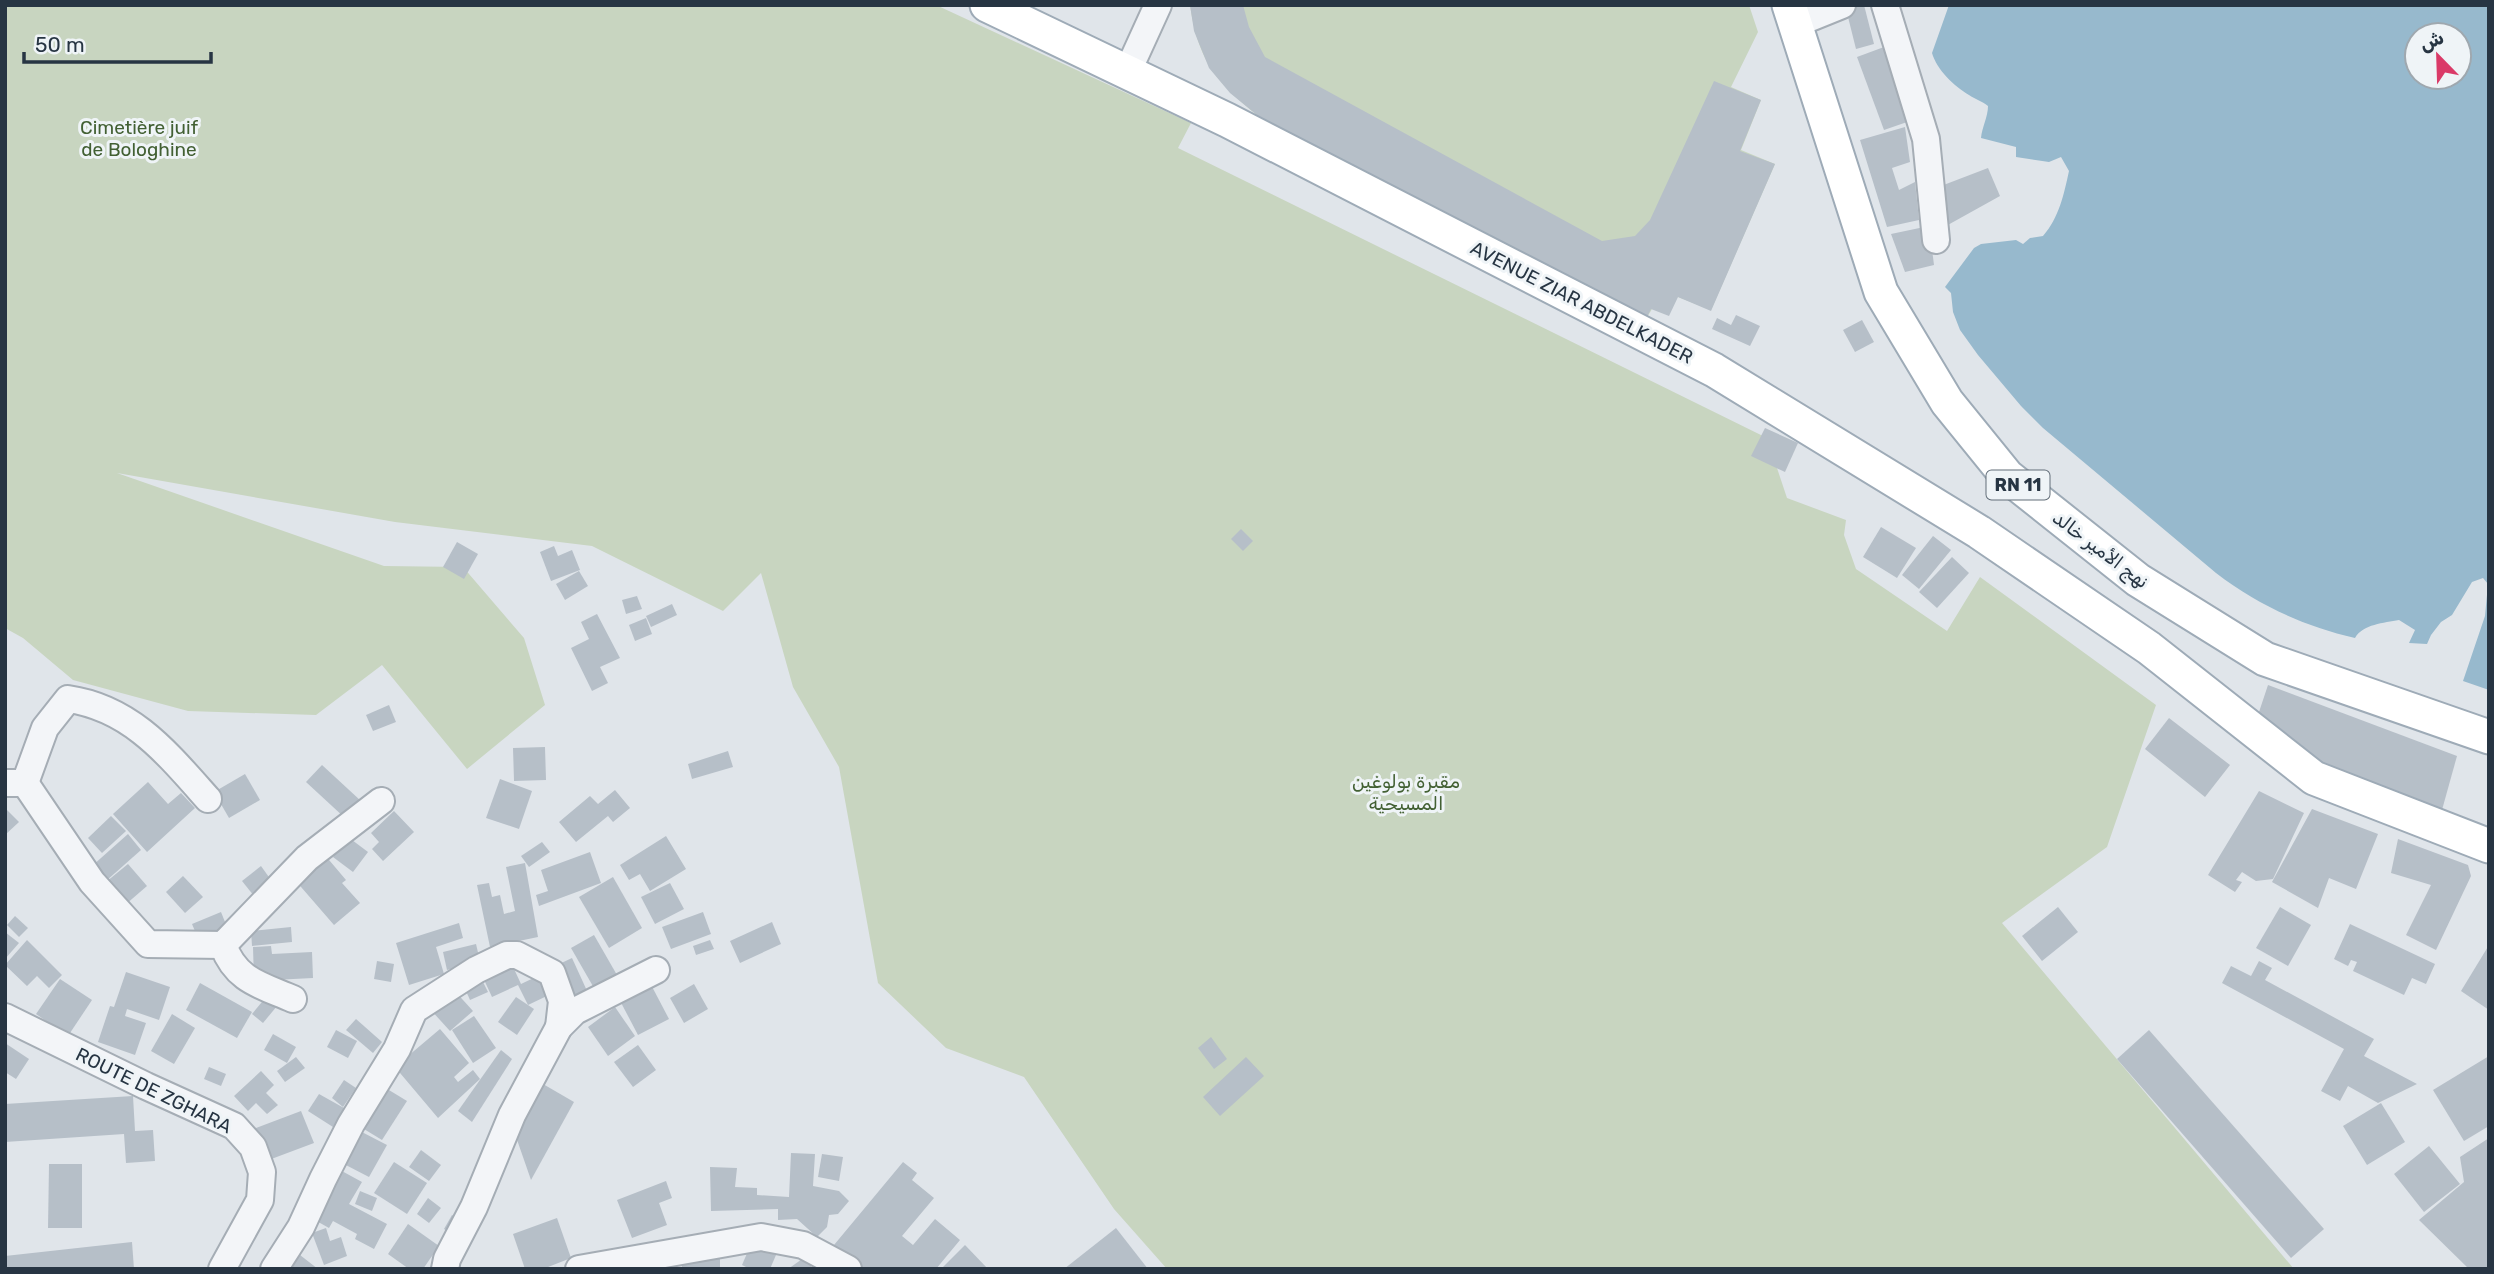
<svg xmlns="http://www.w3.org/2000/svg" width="2494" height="1274" font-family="Rubik,'Noto Sans Arabic',sans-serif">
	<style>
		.green { fill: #c8d5c0 }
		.water { fill: #97b9cd; fill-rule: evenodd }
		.building { fill: #b6bfc8 }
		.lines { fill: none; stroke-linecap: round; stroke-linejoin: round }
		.minor-casing { stroke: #a5adb5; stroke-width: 30 }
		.major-casing { stroke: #9eabb7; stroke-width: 37 }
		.minor { stroke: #f3f5f8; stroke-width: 26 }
		.major { stroke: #fff; stroke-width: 33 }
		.labels { text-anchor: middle; stroke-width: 6; stroke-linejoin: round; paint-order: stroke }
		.shield { fill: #eff4f7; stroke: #636e79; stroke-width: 2 }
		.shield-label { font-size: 18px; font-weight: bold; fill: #273543 }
		.park-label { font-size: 19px; fill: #426033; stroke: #eff4f7 }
		.street-label { font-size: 19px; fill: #273543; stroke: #eff4f7 }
	</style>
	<rect width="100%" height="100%" fill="#e0e5ea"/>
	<g class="green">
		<path d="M 5,5 L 936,5 L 1191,123 L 1178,148 L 1767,438 L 1787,498 L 1846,520 L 1844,535 L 1856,569 L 1947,631 L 1980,577 L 2156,705 L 2107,847 L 2002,923 L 2294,1269 L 1167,1269 L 1114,1209 L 1024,1077 L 946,1048 L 878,983 L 839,767 L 793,687 L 761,573 L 723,611 L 592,546 L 395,522 L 117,473 L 384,566 L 463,567 L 524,638 L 545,705 L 467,769 L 382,665 L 316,715 L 188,711 L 73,680 L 23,638 L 5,628 Z"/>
		<path d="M 1190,5 L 1749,5 L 1758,32 L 1731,87 L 1761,100 L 1741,150 L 1775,164 L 1711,310 L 1678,297 L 1652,309 L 1646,319 L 1268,124 C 1221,86 1199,67 1190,5 Z"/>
	</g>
	<path class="water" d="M 1949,5 L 2489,5 L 2489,690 L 2463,681 L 2485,616 L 2488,584 L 2483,578 L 2472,582 L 2452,615 L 2441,622 L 2431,635 L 2427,644 L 2409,643 L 2415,630 L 2399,620 C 2384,623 2363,624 2355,638 C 2303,626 2258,605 2216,573 L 2043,428 L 2021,406 L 1978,355 L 1960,330 L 1953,312 L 1951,293 L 1945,287 L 1974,248 L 1981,244 L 2016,240 L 2023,244 L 2030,238 L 2043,236 C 2059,218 2064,194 2069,171 L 2061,157 L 2049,162 L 2016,157 L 2016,147 L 1981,138 C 1982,127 1988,117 1988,106 C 1982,101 1975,99 1969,95 C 1954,86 1937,70 1932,53 ZM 2417,35 L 2459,35 L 2459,77 L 2417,77 Z"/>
	<g class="building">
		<path d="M 1190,5 L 1243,5 L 1249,27 L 1265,57 L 1602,241 L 1635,236 L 1650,220 L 1714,81 L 1761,100 L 1740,151 L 1775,164 L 1711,311 L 1678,297 L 1669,316 L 1651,309 L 1646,319 L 1268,124 L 1230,93 L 1209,68 L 1194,31 Z"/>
		<path d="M 1860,5 L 1864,5 L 1874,44 L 1856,49 L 1846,9 Z"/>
		<path d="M 1884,47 L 1910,121 L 1884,130 L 1857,57 Z"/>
		<path d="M 1905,127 L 1910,162 L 1892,168 L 1899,190 L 1915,182 L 1919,220 L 1887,227 L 1860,140 Z"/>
		<path d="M 1988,168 L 2000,196 L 1946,226 L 1941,186 Z"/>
		<path d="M 1929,226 L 1934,265 L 1905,272 L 1891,234 Z"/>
		<path d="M 1736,315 L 1760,326 L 1750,346 L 1712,329 L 1717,318 L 1731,325 Z"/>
		<path d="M 1862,320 L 1874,342 L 1855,352 L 1843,330 Z"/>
		<path d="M 1765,428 L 1798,443 L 1785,472 L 1751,456 Z"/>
		<path d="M 1881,527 L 1916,548 L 1897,578 L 1863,557 Z"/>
		<path d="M 1241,529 L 1253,541 L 1243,551 L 1231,539 Z"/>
		<path d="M 1933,536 L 1951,550 L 1919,589 L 1902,575 Z"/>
		<path d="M 457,542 L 478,554 L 464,579 L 443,567 Z"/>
		<path d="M 554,546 L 558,556 L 572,550 L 580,570 L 551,581 L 540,552 Z"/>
		<path d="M 1952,557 L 1969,573 L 1937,608 L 1919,592 Z"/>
		<path d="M 579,571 L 588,586 L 565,600 L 556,584 Z"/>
		<path d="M 637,596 L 642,609 L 626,614 L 622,600 Z"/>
		<path d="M 672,604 L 677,615 L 651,627 L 646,616 Z"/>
		<path d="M 597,614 L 620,658 L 600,667 L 608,683 L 592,691 L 571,648 L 589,639 L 581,622 Z"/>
		<path d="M 646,618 L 652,634 L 635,641 L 629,625 Z"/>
		<path d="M 2268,685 L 2457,756 L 2442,810 L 2324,764 L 2258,715 Z"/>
		<path d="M 389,705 L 396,722 L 373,731 L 366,715 Z"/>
		<path d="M 2169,718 L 2230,765 L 2205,797 L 2145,749 Z"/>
		<path d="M 545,747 L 546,780 L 514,781 L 513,748 Z"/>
		<path d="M 728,751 L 733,767 L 692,779 L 688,764 Z"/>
		<path d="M 322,765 L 361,801 L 345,818 L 306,782 Z"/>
		<path d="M 245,774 L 260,800 L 229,818 L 214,792 Z"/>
		<path d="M 500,779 L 532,791 L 519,829 L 486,818 Z"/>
		<path d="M 148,782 L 168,804 L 181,793 L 195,808 L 147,852 L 113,814 Z"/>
		<path d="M 615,790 L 630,808 L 613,822 L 608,816 L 576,842 L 559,822 L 590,796 L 598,804 Z"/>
		<path d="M 2259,791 L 2304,813 L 2273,879 L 2256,881 L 2242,872 L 2236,880 L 2242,882 L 2235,892 L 2208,875 Z"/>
		<path d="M 5,808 L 19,822 L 5,835 Z"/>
		<path d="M 2312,809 L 2378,834 L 2356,889 L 2329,878 L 2318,908 L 2272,882 Z"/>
		<path d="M 394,811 L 414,832 L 383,861 L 372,849 L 379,842 L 371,833 Z"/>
		<path d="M 111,816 L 126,831 L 102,853 L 88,838 Z"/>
		<path d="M 128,834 L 141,850 L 106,881 L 92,866 Z"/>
		<path d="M 666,836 L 686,869 L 650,891 L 640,874 L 629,880 L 620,865 Z"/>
		<path d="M 348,837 L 368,852 L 353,872 L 333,857 Z"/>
		<path d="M 2398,839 L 2468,865 L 2471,876 L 2436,950 L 2406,935 L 2431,885 L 2391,873 Z"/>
		<path d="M 542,842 L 550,852 L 529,867 L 521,856 Z"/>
		<path d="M 590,852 L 601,883 L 539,906 L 536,895 L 548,891 L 541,870 Z"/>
		<path d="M 324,854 L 346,880 L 342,883 L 360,903 L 334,925 L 295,880 Z"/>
		<path d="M 525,863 L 538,937 L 490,947 L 477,885 L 489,883 L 492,897 L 500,895 L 504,914 L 515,911 L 506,867 Z"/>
		<path d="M 128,864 L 147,886 L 125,905 L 106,882 Z"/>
		<path d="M 261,866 L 276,887 L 258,901 L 242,881 Z"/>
		<path d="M 183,876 L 203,897 L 185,913 L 166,892 Z"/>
		<path d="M 613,877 L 642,928 L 609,948 L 579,897 Z"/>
		<path d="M 670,883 L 684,909 L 655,924 L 641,897 Z"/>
		<path d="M 2058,907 L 2078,932 L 2042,961 L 2022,936 Z"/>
		<path d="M 2280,907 L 2311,925 L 2288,966 L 2256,948 Z"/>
		<path d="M 221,912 L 229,932 L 200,943 L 192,924 Z"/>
		<path d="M 703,912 L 711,934 L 671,949 L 662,927 Z"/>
		<path d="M 15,916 L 28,928 L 19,937 L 7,925 Z"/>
		<path d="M 772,922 L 781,944 L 740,963 L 730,941 Z"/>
		<path d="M 459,923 L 463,938 L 436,947 L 444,974 L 409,985 L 396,943 Z"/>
		<path d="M 2350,924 L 2435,964 L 2426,984 L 2412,978 L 2404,995 L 2353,971 L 2357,962 L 2351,960 L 2348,966 L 2334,959 Z"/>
		<path d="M 291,927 L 292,942 L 252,946 L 251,931 Z"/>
		<path d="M 5,932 L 19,943 L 5,959 Z"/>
		<path d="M 594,935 L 621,982 L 598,995 L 571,948 Z"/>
		<path d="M 27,940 L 62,975 L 49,988 L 37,976 L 27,986 L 5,965 Z"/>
		<path d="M 710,940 L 714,949 L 696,955 L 693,946 Z"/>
		<path d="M 476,944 L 480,961 L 447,970 L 443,952 Z"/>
		<path d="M 2489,945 L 2489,1010 L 2461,991 Z"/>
		<path d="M 271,946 L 272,954 L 312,952 L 313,978 L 254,981 L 253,947 Z"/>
		<path d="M 509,958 L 521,984 L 542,974 L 551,994 L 528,1005 L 518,985 L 492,997 L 480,971 Z"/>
		<path d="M 572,958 L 588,993 L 571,1002 L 555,966 Z"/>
		<path d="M 377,961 L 394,964 L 391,982 L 374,979 Z"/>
		<path d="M 2259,961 L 2272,968 L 2265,980 L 2374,1039 L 2364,1056 L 2417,1084 L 2378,1103 L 2348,1086 L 2340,1101 L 2321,1091 L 2344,1049 L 2222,983 L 2231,966 L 2251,976 Z"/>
		<path d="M 126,972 L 170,987 L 159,1020 L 127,1009 L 125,1016 L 146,1023 L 135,1055 L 98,1042 L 110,1006 L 114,1007 Z"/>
		<path d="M 479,974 L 488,992 L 470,1000 L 462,982 Z"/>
		<path d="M 60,979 L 92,1000 L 68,1036 L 36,1014 Z"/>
		<path d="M 648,979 L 669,1019 L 638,1035 L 617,995 Z"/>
		<path d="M 200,983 L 252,1012 L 237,1038 L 186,1010 Z"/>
		<path d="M 694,984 L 708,1009 L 684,1023 L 670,998 Z"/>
		<path d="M 453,989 L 473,1011 L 450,1031 L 430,1009 Z"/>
		<path d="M 271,991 L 282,1000 L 263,1023 L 252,1014 Z"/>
		<path d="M 516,997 L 534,1009 L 517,1035 L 498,1022 Z"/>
		<path d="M 615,1007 L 635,1036 L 608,1056 L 588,1027 Z"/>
		<path d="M 172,1014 L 195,1028 L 174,1064 L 151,1051 Z"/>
		<path d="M 474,1016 L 496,1048 L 473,1063 L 452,1030 Z"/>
		<path d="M 356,1019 L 382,1042 L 373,1053 L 346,1030 Z"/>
		<path d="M 440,1029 L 469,1063 L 454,1077 L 458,1082 L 473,1070 L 480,1079 L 438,1118 L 395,1067 Z"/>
		<path d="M 336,1030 L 357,1041 L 348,1058 L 327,1047 Z"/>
		<path d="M 2149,1030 L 2324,1229 L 2291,1258 L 2117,1059 Z"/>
		<path d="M 273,1034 L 296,1047 L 287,1063 L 264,1050 Z"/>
		<path d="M 1211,1037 L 1227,1059 L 1214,1069 L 1198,1048 Z"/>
		<path d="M 5,1043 L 29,1059 L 16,1079 L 5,1072 Z"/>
		<path d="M 638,1045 L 656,1070 L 633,1087 L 614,1062 Z"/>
		<path d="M 501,1050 L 512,1059 L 472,1122 L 458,1111 Z"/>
		<path d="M 2489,1056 L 2489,1126 L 2464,1141 L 2433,1090 Z"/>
		<path d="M 296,1057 L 305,1068 L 285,1082 L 277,1071 Z"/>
		<path d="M 1246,1057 L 1264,1076 L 1220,1116 L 1203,1097 Z"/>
		<path d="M 209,1067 L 226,1074 L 221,1086 L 204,1079 Z"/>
		<path d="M 261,1071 L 274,1085 L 266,1093 L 278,1105 L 267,1114 L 256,1103 L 248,1111 L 234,1096 Z"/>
		<path d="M 344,1080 L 356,1088 L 343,1107 L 332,1098 Z"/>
		<path d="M 543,1084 L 574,1102 L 531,1180 L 515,1134 Z"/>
		<path d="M 384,1087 L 407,1101 L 382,1140 L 359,1126 Z"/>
		<path d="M 319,1094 L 344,1108 L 333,1127 L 308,1111 Z"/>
		<path d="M 133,1096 L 135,1131 L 153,1130 L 155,1161 L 126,1163 L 124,1134 L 5,1142 L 5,1104 Z"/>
		<path d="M 2381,1103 L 2405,1142 L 2367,1165 L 2343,1126 Z"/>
		<path d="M 301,1111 L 314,1143 L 266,1161 L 253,1129 Z"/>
		<path d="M 358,1130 L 387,1145 L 369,1177 L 340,1162 Z"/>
		<path d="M 2489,1138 L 2489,1269 L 2469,1269 L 2419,1220 L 2464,1182 L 2460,1157 Z"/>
		<path d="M 2429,1146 L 2460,1184 L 2424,1212 L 2394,1174 Z"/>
		<path d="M 421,1150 L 441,1165 L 429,1181 L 409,1167 Z"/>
		<path d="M 791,1153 L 815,1154 L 813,1186 L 839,1191 L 849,1201 L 838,1214 L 829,1215 L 827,1227 L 817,1237 L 797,1219 L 778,1220 L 778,1209 L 711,1211 L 710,1167 L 737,1168 L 735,1187 L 757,1188 L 757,1195 L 789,1197 Z"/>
		<path d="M 822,1154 L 843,1157 L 839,1181 L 818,1177 Z"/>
		<path d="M 394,1162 L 427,1183 L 407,1214 L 374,1193 Z"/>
		<path d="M 903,1162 L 917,1173 L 912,1180 L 934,1198 L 902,1236 L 913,1245 L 935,1219 L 960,1240 L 936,1269 L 863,1269 L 834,1245 Z"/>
		<path d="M 49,1164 L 82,1164 L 82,1228 L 48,1228 Z"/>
		<path d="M 340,1170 L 362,1182 L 349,1204 L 387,1224 L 374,1249 L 355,1239 L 357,1234 L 333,1221 L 329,1228 L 313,1219 Z"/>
		<path d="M 666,1181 L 672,1198 L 659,1203 L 667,1225 L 632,1238 L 617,1200 Z"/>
		<path d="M 360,1191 L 377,1198 L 372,1211 L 355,1204 Z"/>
		<path d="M 428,1198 L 441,1208 L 429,1223 L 417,1214 Z"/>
		<path d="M 452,1215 L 460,1220 L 451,1233 L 444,1229 Z"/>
		<path d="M 557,1218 L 571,1258 L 543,1269 L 525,1269 L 513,1234 Z"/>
		<path d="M 408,1224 L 439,1246 L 423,1269 L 409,1269 L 388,1254 Z"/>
		<path d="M 326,1228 L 330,1241 L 341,1237 L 347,1256 L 324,1265 L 312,1233 Z"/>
		<path d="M 1116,1228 L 1148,1269 L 1064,1269 Z"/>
		<path d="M 132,1242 L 134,1269 L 5,1269 L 5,1256 Z"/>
		<path d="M 751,1244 L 776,1255 L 770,1269 L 750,1269 L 742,1265 Z"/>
		<path d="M 965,1245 L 988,1269 L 941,1269 Z"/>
		<path d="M 300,1255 L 318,1269 L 290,1269 Z"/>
		<path d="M 720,1255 L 720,1269 L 682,1269 L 682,1256 Z"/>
		<path d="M 805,1257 L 813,1269 L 788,1269 Z"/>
	</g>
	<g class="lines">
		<g class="minor-casing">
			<g id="minor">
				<path d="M 1885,5 L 1926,139 L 1936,240"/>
				<path d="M 1795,24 L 1842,5"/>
				<path d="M 1127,73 L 1158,5"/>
				<path d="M 5,783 L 25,783 L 45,728 L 68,699 C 131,708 167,753 208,799"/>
				<path d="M 25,783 L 92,882 L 148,944 L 223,945 L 307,858 L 381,801"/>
				<path d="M 223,945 C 236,981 261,985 293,999"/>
				<path d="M 5,1017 L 146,1086 L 234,1126 L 253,1147 L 262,1172 L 260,1200 L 222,1269"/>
				<path d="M 274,1269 L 301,1227 L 323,1179 L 351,1124 L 397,1049 L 414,1010 L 476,970 L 507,955 L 517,955 L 552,973 L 562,1001 L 559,1027"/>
				<path d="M 445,1269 L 447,1259 L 474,1207 L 512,1115 L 559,1027 L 575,1011 L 656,970"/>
				<path d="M 579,1269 L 761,1237 L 803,1245 L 848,1269"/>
			</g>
		</g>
		<g class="major-casing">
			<g id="major">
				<path d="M 987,5 L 1227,120 L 1714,370 L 1979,532 L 2149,648 L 2314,778 L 2489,846"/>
				<path d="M 1789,5 L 1881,292 L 1947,402 L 2007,476 L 2138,580 L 2265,659 L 2489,737"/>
			</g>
		</g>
		<use href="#minor" class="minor"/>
		<use href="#major" class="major"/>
	</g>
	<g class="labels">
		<rect class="shield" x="1986.5" y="470.5" width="63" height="29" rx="5"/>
		<g class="shield-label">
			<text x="2018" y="491">RN 11</text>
		</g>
		<g class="park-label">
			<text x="139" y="134">Cimetière juif<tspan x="139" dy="22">de Bologhine</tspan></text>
			<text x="1406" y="788">مقبرة بولوغين<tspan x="1406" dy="22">المسيحية</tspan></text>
		</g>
		<g class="street-label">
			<text transform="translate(1582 302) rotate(27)" y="7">AVENUE ZIAR ABDELKADER</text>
			<text transform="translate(2101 549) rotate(37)" y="7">نهج الأمير خالد</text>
			<text transform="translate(154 1090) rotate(26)" y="7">ROUTE DE ZGHARA</text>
		</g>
	</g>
	<rect width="2494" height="1274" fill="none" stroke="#273543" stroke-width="14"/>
	<g transform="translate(2438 56) rotate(337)"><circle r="33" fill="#eff4f7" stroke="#9fa8af" stroke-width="2"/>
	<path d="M0-5L12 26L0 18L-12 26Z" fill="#da3a68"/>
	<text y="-10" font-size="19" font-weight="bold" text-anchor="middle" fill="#273543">ش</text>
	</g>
	<path d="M24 52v10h187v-10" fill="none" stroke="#273543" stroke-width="3.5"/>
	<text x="35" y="52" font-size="21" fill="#273543" stroke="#eff4f7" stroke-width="5" paint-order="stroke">50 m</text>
</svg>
